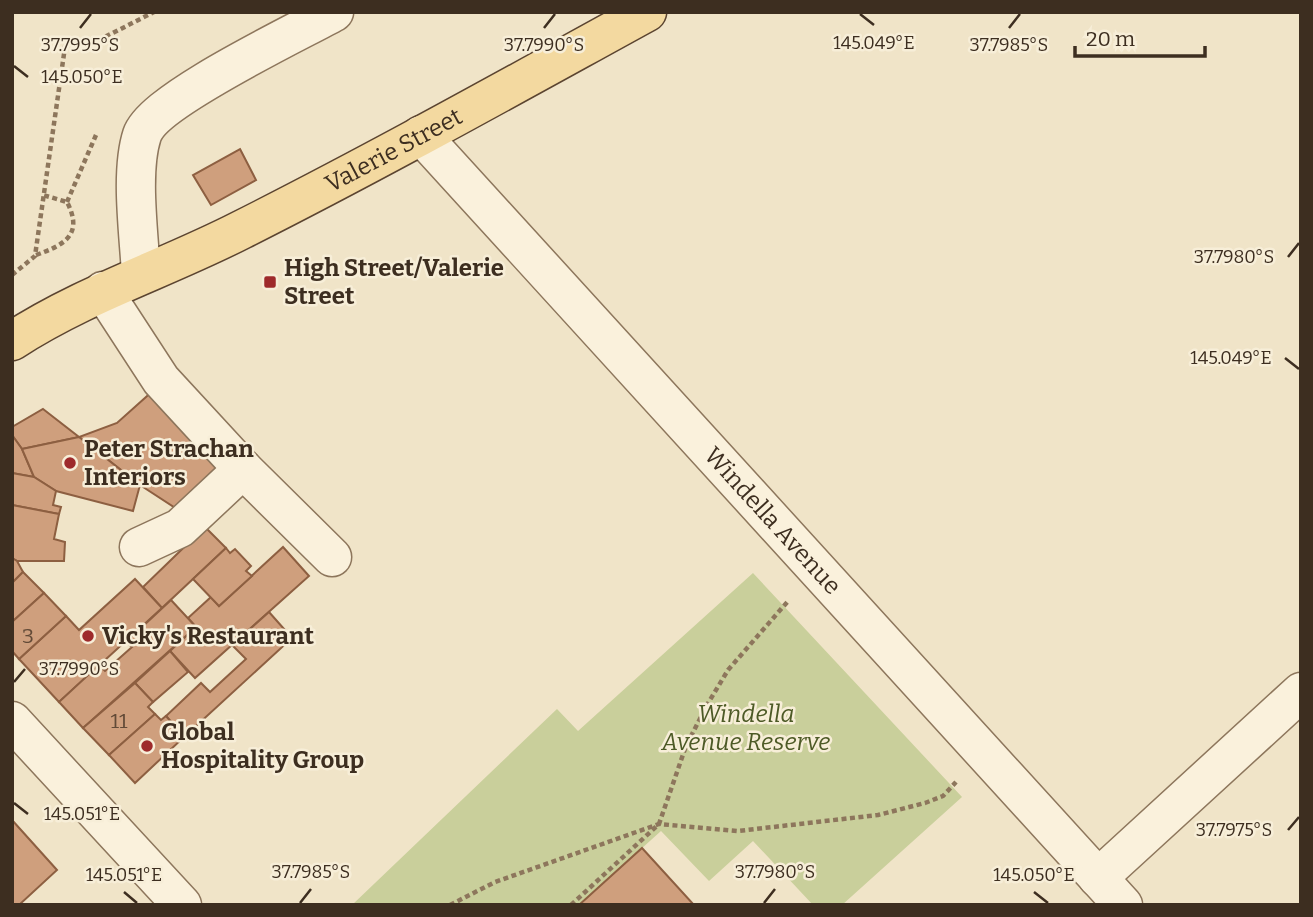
<svg xmlns="http://www.w3.org/2000/svg" width="1313" height="917" font-family="Bitter,serif">
	<style>
		.green { fill: #c9cf9b }
		.building { fill: #cf9f7d; stroke: #8d5f41; stroke-width: 2 }
		.lines { fill: none; stroke-linecap: round; stroke-linejoin: round }
		.minor-casing { stroke: #8d765c; stroke-width: 41 }
		.major-casing { stroke: #5b4430; stroke-width: 41 }
		.path { stroke: #8d765c; stroke-width: 4.5; stroke-dasharray: 5 3.5; stroke-linecap: butt }
		.minor { stroke: #faf1dc; stroke-width: 38 }
		.major { stroke: #f3d9a0; stroke-width: 38 }
		.ticks { fill: none; stroke: #3d2e20; stroke-width: 2.5 }
		.poi-dot { fill: #9e2a2b; stroke: #f7eed8; stroke-width: 2.5 }
		.labels { text-anchor: middle; stroke-width: 5; stroke-linejoin: round; paint-order: stroke }
		.number-label { font-size: 21px; fill: #624a37 }
		.street-label { font-size: 24px; fill: #3d2e20; stroke: #f7eed8 }
		.poi-label { font-size: 24px; font-weight: bold; fill: #3d2e20; stroke: #f7eed8; text-anchor: start }
		.park-label { font-size: 24px; font-style: italic; fill: #4d5a26; stroke: #f7eed8 }
		.ticks-label { font-size: 18px; text-anchor: middle; fill: #3d2e20; stroke: #f7eed8; stroke-width: 5; stroke-linejoin: round; paint-order: stroke }
	</style>
	<rect width="100%" height="100%" fill="#f0e4c8"/>
	<path class="green" d="M 753,573 L 962,797 L 842,905 L 813,905 L 753,841 L 709,881 L 661,831 L 579,905 L 352,905 L 557,709 L 578,731 Z"/>
	<g class="building">
		<path d="M 240,149 L 256,180 L 211,205 L 193,175 Z"/>
		<path d="M 155,389 L 223,464 L 183,513 L 140,485 L 79,437 L 117,423 Z"/>
		<path d="M 43,409 L 79,437 L 22,449 L 12,435 L 12,427 Z"/>
		<path d="M 12,435 L 22,449 L 34,477 L 12,473 Z"/>
		<path d="M 79,437 L 140,485 L 133,511 L 56,491 L 34,477 L 22,449 Z"/>
		<path d="M 12,473 L 34,477 L 56,491 L 53,505 L 61,507 L 59,514 L 12,505 Z"/>
		<path d="M 12,505 L 59,514 L 54,539 L 65,542 L 64,561 L 17,561 L 12,558 Z"/>
		<path d="M 205,527 L 226,548 L 162,608 L 143,587 Z"/>
		<path d="M 283,547 L 309,576 L 195,678 L 170,651 L 196,627 L 188,618 L 211,597 L 219,606 Z"/>
		<path d="M 226,548 L 230,553 L 235,549 L 251,566 L 246,571 L 252,576 L 219,606 L 193,579 Z"/>
		<path d="M 12,558 L 17,561 L 23,572 L 12,583 Z"/>
		<path d="M 23,572 L 44,593 L 12,622 L 12,583 Z"/>
		<path d="M 135,579 L 162,608 L 59,702 L 19,659 L 66,616 L 79,630 Z"/>
		<path d="M 44,593 L 66,616 L 19,659 L 12,651 L 12,622 Z"/>
		<path d="M 171,600 L 196,627 L 83,728 L 59,702 L 99,665 L 105,671 L 132,647 L 126,642 Z"/>
		<path d="M 269,612 L 292,638 L 184,737 L 166,716 L 201,683 L 210,692 L 246,659 L 232,645 Z"/>
		<path d="M 170,651 L 188,672 L 153,702 L 135,683 Z"/>
		<path d="M 135,683 L 153,702 L 148,707 L 155,714 L 109,755 L 83,728 Z"/>
		<path d="M 155,714 L 161,720 L 166,716 L 184,737 L 135,783 L 109,755 Z"/>
		<path d="M 12,820 L 57,870 L 19,905 L 12,904 Z"/>
		<path d="M 642,848 L 694,905 L 579,905 Z"/>
	</g>
	<g class="lines">
		<g class="minor-casing">
			<g id="minor">
				<path id="s1" d="M 421,135 L 1123,905"/>
				<path d="M 141,274 C 139,234 130,172 142,135 C 154,100 296,33 334,12"/>
				<path d="M 103,291 L 161,380 L 243,469 L 332,557"/>
				<path d="M 139,547 L 180,528 L 243,469"/>
				<path d="M 12,721 L 182,905"/>
				<path d="M 1098,878 L 1301,692"/>
			</g>
		</g>
		<g class="major-casing">
			<g id="major">
				<path id="s2" d="M 12,341 C 84,294 165,269 241,230 C 378,161 512,86 647,12"/>
			</g>
		</g>
		<g class="path">
			<path d="M 67,202 L 96,135"/>
			<path d="M 36,255 C 64,245 84,235 67,202 L 43,195"/>
			<path d="M 12,275 L 35,256 L 66,40 L 95,42 L 154,12"/>
			<path d="M 450,905 L 495,882 L 659,824 L 738,831 L 878,815 L 925,803 L 943,796 L 956,782"/>
			<path d="M 571,905 L 659,824 L 686,746 L 707,705 L 728,670 L 789,600"/>
		</g>
		<use href="#minor" class="minor"/>
		<use href="#major" class="major"/>
	</g>
	<path class="ticks" d="M 860,14 L 874,25M 80,28 L 91,14M 544,28 L 555,14M 1009,28 L 1020,14M 14,66 L 28,77M 1288,257 L 1299,243M 1285,358 L 1299,369M 14,682 L 25,669M 14,803 L 28,814M 1288,830 L 1299,817M 124,892 L 137,903M 1034,892 L 1048,903M 300,903 L 311,889M 764,903 L 775,889"/>
	<g class="poi-dot">
		<rect x="263" y="275" width="14" height="14" rx="3.5"/>
		<circle cx="70" cy="463" r="7"/>
		<circle cx="88" cy="636" r="7"/>
		<circle cx="147" cy="746" r="7"/>
	</g>
	<g class="labels">
		<g class="number-label">
			<text x="28" y="643">3</text>
			<text x="119" y="728">11</text>
		</g>
		<g class="street-label">
			<text dy="8" stroke="none"><textPath href="#s2" startOffset="427">Valerie Street</textPath></text>
			<text dy="8" stroke="none"><textPath href="#s1" startOffset="522">Windella Avenue</textPath></text>
		</g>
		<g class="poi-label">
			<text x="284" y="276">High Street/Valerie<tspan x="284" dy="28">Street</tspan></text>
			<text x="84" y="457">Peter Strachan<tspan x="84" dy="28">Interiors</tspan></text>
			<text x="102" y="644">Vicky's Restaurant</text>
			<text x="161" y="740">Global<tspan x="161" dy="28">Hospitality Group</tspan></text>
		</g>
		<g class="park-label">
			<text x="746" y="722">Windella<tspan x="746" dy="28">Avenue Reserve</tspan></text>
		</g>
	</g>
	<g class="ticks-label">
		<text x="874" y="49">145.049°E</text>
		<text x="80" y="51">37.7995°S</text>
		<text x="544" y="51">37.7990°S</text>
		<text x="1009" y="51">37.7985°S</text>
		<text x="82" y="83">145.050°E</text>
		<text x="1234" y="263">37.7980°S</text>
		<text x="1231" y="364">145.049°E</text>
		<text x="79" y="675">37.7990°S</text>
		<text x="82" y="820">145.051°E</text>
		<text x="1234" y="836">37.7975°S</text>
		<text x="311" y="878">37.7985°S</text>
		<text x="775" y="878">37.7980°S</text>
		<text x="124" y="881">145.051°E</text>
		<text x="1034" y="881">145.050°E</text>
	</g>
	<rect width="1313" height="917" fill="none" stroke="#3d2e20" stroke-width="28"/>
	<path d="M1075 46v10h130v-10" fill="none" stroke="#3d2e20" stroke-width="3.5"/>
	<text x="1086" y="46" font-size="21" fill="#3d2e20" stroke="#f7eed8" stroke-width="5" paint-order="stroke">20 m</text>
</svg>
